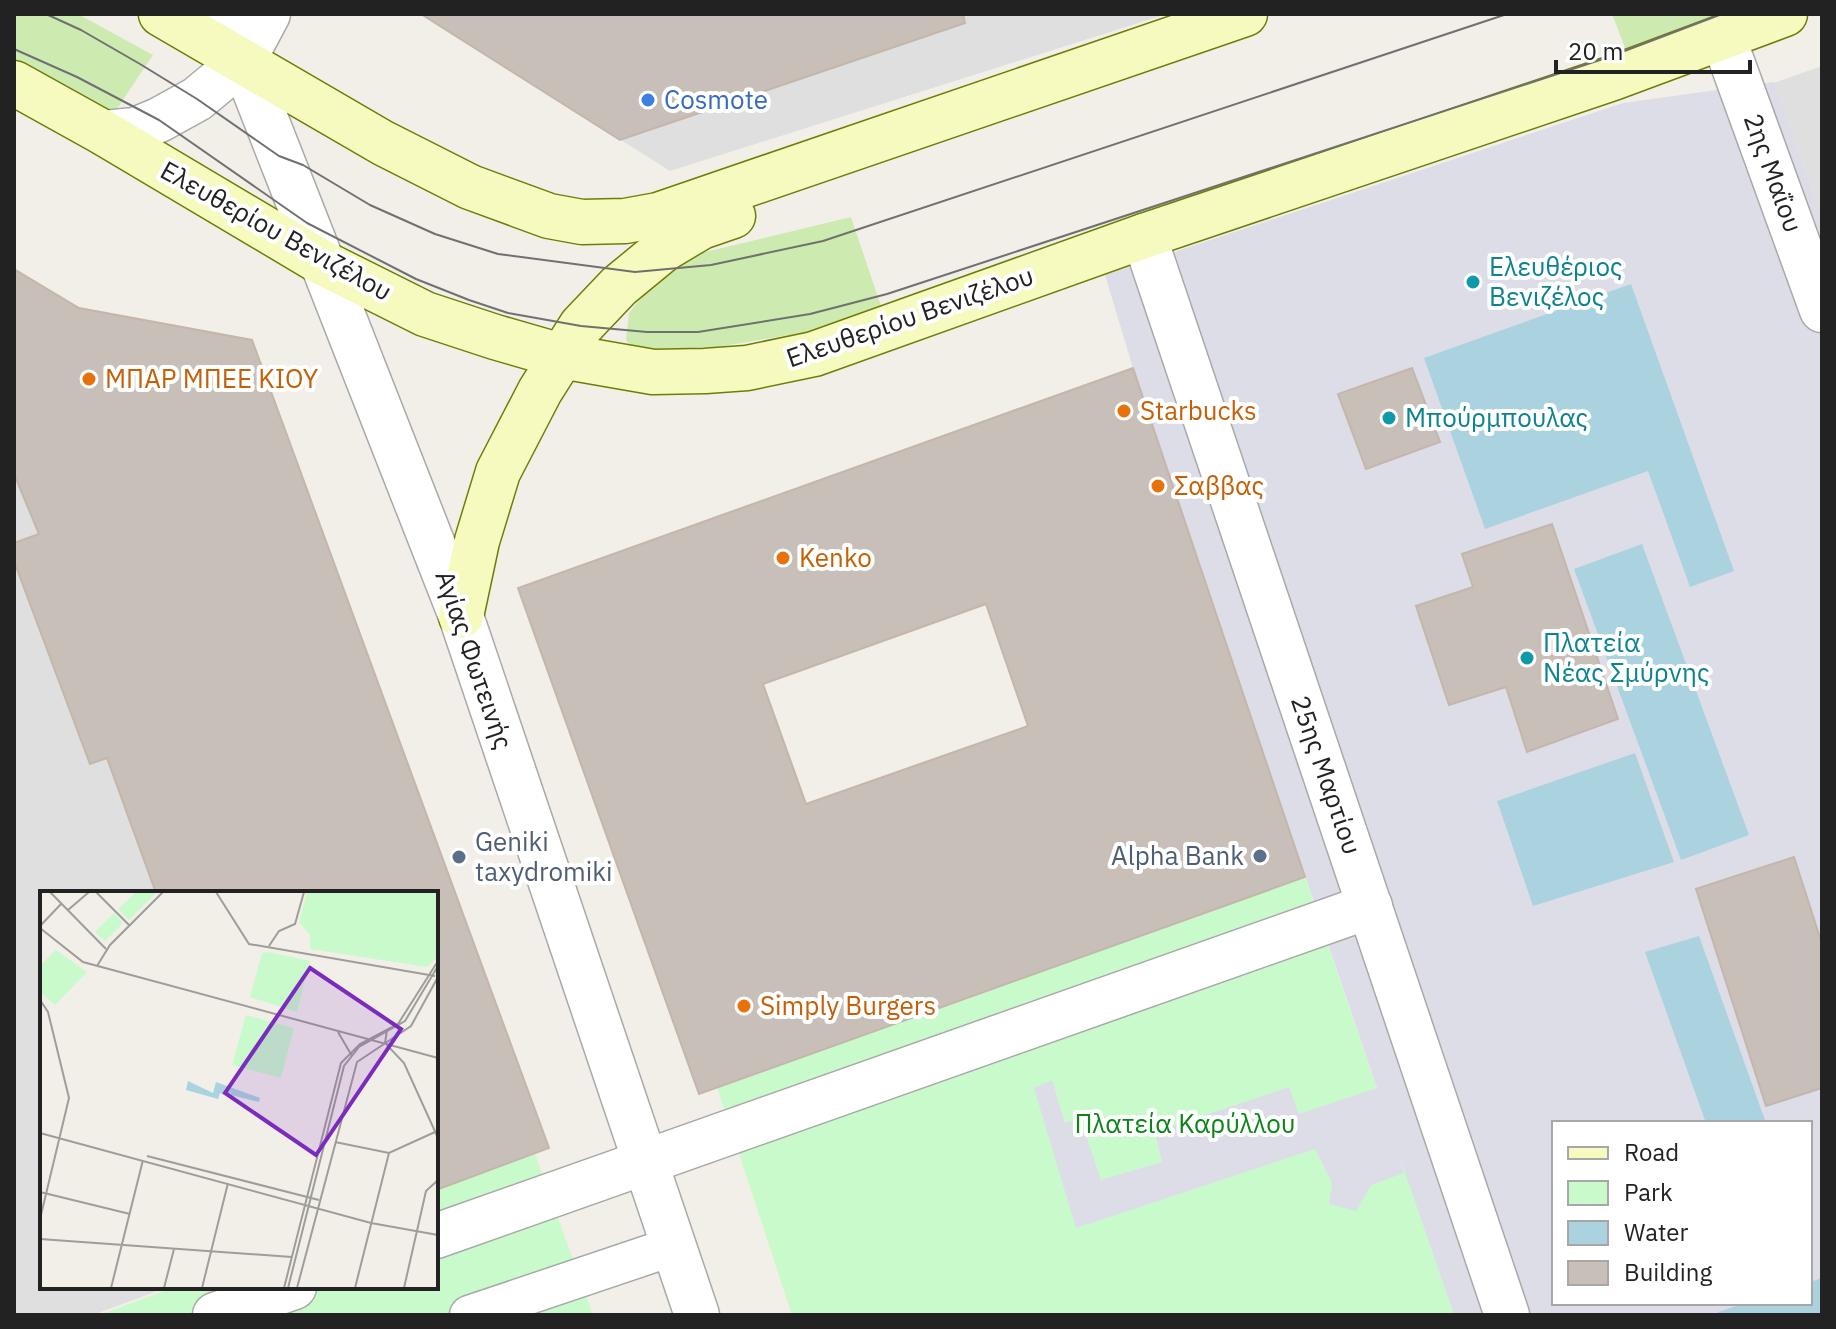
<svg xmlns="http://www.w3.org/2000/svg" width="1836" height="1329" font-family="'IBM Plex Sans',sans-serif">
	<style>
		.residential { fill: #e0dfdf }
		.grass { fill: #cdebb0 }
		.park { fill: #c8facc }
		.plaza { fill: #dddde8; fill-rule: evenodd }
		.water { fill: #aad3df }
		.building { fill: #c7bfb8; stroke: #c4b6ab; stroke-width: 2; fill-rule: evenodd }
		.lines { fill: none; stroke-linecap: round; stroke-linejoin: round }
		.service-casing { stroke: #a9a9a9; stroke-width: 41 }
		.pedestrian-casing { stroke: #a9a9a9; stroke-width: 47 }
		.tertiary-casing { stroke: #a9a9a9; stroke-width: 47 }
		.secondary-casing { stroke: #707d05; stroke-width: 47 }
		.service { stroke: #fff; stroke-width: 38 }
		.pedestrian { stroke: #fff; stroke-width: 44 }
		.tertiary { stroke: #fff; stroke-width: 44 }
		.secondary { stroke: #f7fabf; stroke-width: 44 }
		.tram { stroke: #707070; stroke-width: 2 }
		.shop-dot { fill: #3f7fe0; stroke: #fff; stroke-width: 3 }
		.culture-dot { fill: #0f9aa8; stroke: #fff; stroke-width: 3 }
		.food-dot { fill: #e8710a; stroke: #fff; stroke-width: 3 }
		.service-dot { fill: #5c6f8a; stroke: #fff; stroke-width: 3 }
		.labels { text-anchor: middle; stroke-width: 8; stroke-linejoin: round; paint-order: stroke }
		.shop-label { font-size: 26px; fill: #366cbe; stroke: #fff; text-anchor: start }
		.street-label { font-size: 26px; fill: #222; stroke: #fff }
		.culture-label { font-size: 26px; fill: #0d838f; stroke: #fff; text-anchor: start }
		.food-label { font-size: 26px; fill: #c56008; stroke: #fff; text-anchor: start }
		.service-label { font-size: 26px; fill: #4e5e75; stroke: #fff; text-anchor: start }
		.park-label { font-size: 26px; fill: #0c8416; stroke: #fff }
		.inset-road { fill: none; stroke: #9f9d99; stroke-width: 2 }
		.view { fill: #7b2cbf; fill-opacity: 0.15; stroke: #7b2cbf; stroke-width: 4 }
		.inset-edge { fill: none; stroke: #222; stroke-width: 4 }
	</style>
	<rect width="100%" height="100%" fill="#f2efe9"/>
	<g class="residential">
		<path d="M 421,14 L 1167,14 L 670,171 Z"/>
		<path d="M 1822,66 L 1822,216 L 1774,83 Z"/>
		<path d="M 14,269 L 79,308 L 252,340 L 549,1148 L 436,1190 L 436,893 L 42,893 L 42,1287 L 168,1287 L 93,1315 L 14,1315 Z"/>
	</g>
	<g class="grass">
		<path d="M 14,14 L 78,14 L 153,55 L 112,116 L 14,69 Z"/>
		<path d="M 1612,14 L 1742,14 L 1629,58 Z"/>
		<path d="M 851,217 L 882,309 L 808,332 L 717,347 L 634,350 L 626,340 L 629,313 L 654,281 L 697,254 Z"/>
	</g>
	<g class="park">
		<path d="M 1305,877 L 1454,1315 L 792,1315 L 717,1087 Z"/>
		<path d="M 535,1154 L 593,1315 L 99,1315 L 175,1287 L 436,1287 L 436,1190 Z"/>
	</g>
	<path class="plaza" d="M 1774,82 L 1822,216 L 1822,1315 L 1454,1315 L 1399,1155 L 1404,1173 L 1371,1185 L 1356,1211 L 1329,1204 L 1332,1183 L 1315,1149 L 1076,1228 L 1034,1088 L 1052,1080 L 1065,1123 L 1080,1118 L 1101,1180 L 1162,1162 L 1155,1132 L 1289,1087 L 1299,1114 L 1377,1088 L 1133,368 L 1105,275 L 1623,103 ZM 1554,1123 L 1810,1123 L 1810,1303 L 1554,1303 Z"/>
	<g class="water">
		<path d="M 1631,284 L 1734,571 L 1690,587 L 1648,471 L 1485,529 L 1424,358 Z"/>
		<path d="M 1642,544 L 1749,835 L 1681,860 L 1574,569 Z"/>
		<path d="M 1635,753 L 1674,862 L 1533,906 L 1497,801 Z"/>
		<path d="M 1699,936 L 1766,1123 L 1706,1123 L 1645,952 Z"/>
		<path d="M 1822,1278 L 1822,1315 L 1719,1315 L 1718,1312 L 1745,1303 L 1810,1303 L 1810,1282 Z"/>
	</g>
	<g class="building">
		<path d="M 421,14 L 963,14 L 965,23 L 620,140 Z"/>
		<path d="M 14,269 L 79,308 L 252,340 L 549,1148 L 436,1190 L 436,893 L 156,893 L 107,758 L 90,764 L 14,561 L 14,543 L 39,534 L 14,474 Z"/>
		<path d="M 1133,368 L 1305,877 L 699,1094 L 518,588 ZM 986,604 L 1028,726 L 806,804 L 763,684 Z"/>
		<path d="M 1412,368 L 1440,442 L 1366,469 L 1338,394 Z"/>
		<path d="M 1552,524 L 1618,719 L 1527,752 L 1506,687 L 1449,705 L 1416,606 L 1473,587 L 1462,554 Z"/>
		<path d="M 1794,857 L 1822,944 L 1822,1088 L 1766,1106 L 1696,889 Z"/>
	</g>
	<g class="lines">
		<g class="service-casing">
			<path id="service" d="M 469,1315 L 674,1246"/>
		</g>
		<g class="pedestrian-casing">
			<g id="pedestrian">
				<path d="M 1723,37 L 1822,310"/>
				<path d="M 1144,236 L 1507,1315"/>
				<path d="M 436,1236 L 1370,906"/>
				<path d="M 215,1315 L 294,1287"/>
			</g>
		</g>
		<g class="tertiary-casing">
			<g id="tertiary">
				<path d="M 229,14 L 243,61 L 461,616 L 697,1315"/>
				<path d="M 104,133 L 135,130 L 159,120 L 197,99 L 243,61 L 268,14"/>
			</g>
		</g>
		<g class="secondary-casing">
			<g id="secondary">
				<path d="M 161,14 L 383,143 L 470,187 L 549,216 L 582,222 L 625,221 L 658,215 L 1245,14"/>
				<path d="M 14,83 L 104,133 L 321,262 L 425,314 L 495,337 L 561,356 L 653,372 L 705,371 L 747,368 L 814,354 L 1144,236 L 1613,78 L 1785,14"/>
				<path d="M 461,616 L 477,541 L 498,472 L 540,391 L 581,326 L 619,286 L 664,249 L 701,227 L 733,216"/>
			</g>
		</g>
		<use href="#service" class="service"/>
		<use href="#pedestrian" class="pedestrian"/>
		<use href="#tertiary" class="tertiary"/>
		<use href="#secondary" class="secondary"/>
		<g class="tram">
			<path d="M 46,14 L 81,30 L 140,64 L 197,99 L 279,156 L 303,165 L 370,205 L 435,234 L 498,254 L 635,272 L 711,265 L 823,241 L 1507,14"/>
			<path d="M 14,49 L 77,77 L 159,120 L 307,223 L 416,279 L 469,300 L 508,313 L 581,326 L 647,332 L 698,332 L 810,314 L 887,294 L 1606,58 L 1722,14"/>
		</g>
	</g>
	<circle class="shop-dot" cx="648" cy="100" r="8"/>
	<g class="culture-dot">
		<circle cx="1473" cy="282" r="8"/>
		<circle cx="1389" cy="418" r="8"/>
		<circle cx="1527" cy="658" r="8"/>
	</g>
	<g class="food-dot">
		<circle cx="89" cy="379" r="8"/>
		<circle cx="1124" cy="411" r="8"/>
		<circle cx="1158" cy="486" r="8"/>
		<circle cx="783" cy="558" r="8"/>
		<circle cx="744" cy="1006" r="8"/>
	</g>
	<g class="service-dot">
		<circle cx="1260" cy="856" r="8"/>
		<circle cx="459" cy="857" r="8"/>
	</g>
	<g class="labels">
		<g class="shop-label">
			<text x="664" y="109">Cosmote</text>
		</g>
		<g class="street-label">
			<text transform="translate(1773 173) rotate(70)" y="9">2ης Μαΐου</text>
			<text transform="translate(276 231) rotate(29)" y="9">Ελευθερίου Βενιζέλου</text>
			<text transform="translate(910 317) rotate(-19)" y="9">Ελευθερίου Βενιζέλου</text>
			<text transform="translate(474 660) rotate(71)" y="9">Αγίας Φωτεινής</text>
			<text transform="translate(1326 775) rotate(71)" y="9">25ης Μαρτίου</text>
		</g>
		<g class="culture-label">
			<text x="1489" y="276">Ελευθέριος<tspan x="1489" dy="30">Βενιζέλος</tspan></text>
			<text x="1405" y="427">Μπούρμπουλας</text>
			<text x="1543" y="652">Πλατεία<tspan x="1543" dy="30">Νέας Σμύρνης</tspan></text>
		</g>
		<g class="food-label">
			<text x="105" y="388">ΜΠΑΡ ΜΠΕΕ ΚΙΟΥ</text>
			<text x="1140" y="420">Starbucks</text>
			<text x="1174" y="495">Σαββας</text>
			<text x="799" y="567">Kenko</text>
			<text x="760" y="1015">Simply Burgers</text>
		</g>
		<g class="service-label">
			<text x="475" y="851">Geniki<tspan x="475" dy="30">taxydromiki</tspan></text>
			<text x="1244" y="865" text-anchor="end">Alpha Bank</text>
		</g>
		<g class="park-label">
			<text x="1185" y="1133">Πλατεία Καρύλλου</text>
		</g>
	</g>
	<g transform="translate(40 891)">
		<rect width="398" height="398" fill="#f2efe9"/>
		<path d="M 96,1 L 117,1 L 89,29 L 78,18 ZM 267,1 L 398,1 L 398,65 L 387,76 L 270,58 L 270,44 L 259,31 ZM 74,22 L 83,32 L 65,50 L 55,41 ZM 16,59 L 47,81 L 15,114 L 0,101 L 0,75 ZM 229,61 L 270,70 L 257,121 L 210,106 L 222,62 ZM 206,124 L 254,137 L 241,187 L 192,174 Z" fill="#c8facc"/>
		<path d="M 148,190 L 173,202 L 176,191 L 220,207 L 219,211 L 191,204 L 191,200 L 189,205 L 180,202 L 178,208 L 146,199 Z" fill="#aad3df"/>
		<path class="inset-road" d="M 10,1 L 66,58M 56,1 L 90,35M 176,1 L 209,53 L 395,85M 28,19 L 49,1M 0,35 L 22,12M 0,37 L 43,71 L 398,167M 229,55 L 239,40 L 255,33 L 264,1M 57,75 L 70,54 L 123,1M 0,109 L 8,121 L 29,207 L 0,328M 347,139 L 345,152 L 364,172 L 398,247M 298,141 L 312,165M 0,242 L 331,332 L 398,344M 295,251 L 349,262 L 395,241M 107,265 L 279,309M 0,301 L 90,323M 0,348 L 252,366M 71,397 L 103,269M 124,397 L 134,358M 162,397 L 188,292M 244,397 L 301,172 L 320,153 L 358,133 L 398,70M 248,397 L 304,175 L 319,156 L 365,130 L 398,75M 257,397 L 317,171 L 371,135 L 398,86M 315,397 L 349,262M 364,397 L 386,300 L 398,289"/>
		<path class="view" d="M 270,77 L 361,138 L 276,264 L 185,202 Z"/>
		<rect width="398" height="398" class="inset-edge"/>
	</g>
	<rect width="1836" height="1329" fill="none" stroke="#222222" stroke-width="32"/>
	<rect x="1552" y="1121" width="260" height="184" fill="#ffffff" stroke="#a7a7a7" stroke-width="2"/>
	<rect x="1568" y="1147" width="40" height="12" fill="#f7fabf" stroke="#a7a7a7" stroke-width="2"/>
	<text x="1624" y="1161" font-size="24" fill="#222222">Road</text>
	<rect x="1568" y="1181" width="40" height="24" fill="#c8facc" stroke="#a7a7a7" stroke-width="2"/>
	<text x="1624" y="1201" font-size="24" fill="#222222">Park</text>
	<rect x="1568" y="1221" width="40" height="24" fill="#aad3df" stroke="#a7a7a7" stroke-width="2"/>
	<text x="1624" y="1241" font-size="24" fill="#222222">Water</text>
	<rect x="1568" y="1261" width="40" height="24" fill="#c7bfb8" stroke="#a7a7a7" stroke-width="2"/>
	<text x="1624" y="1281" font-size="24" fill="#222222">Building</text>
	<path d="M1556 60v12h194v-12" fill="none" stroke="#222222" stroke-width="4"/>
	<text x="1568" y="60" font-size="24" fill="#222222" stroke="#ffffff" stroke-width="6" paint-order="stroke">20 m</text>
</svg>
